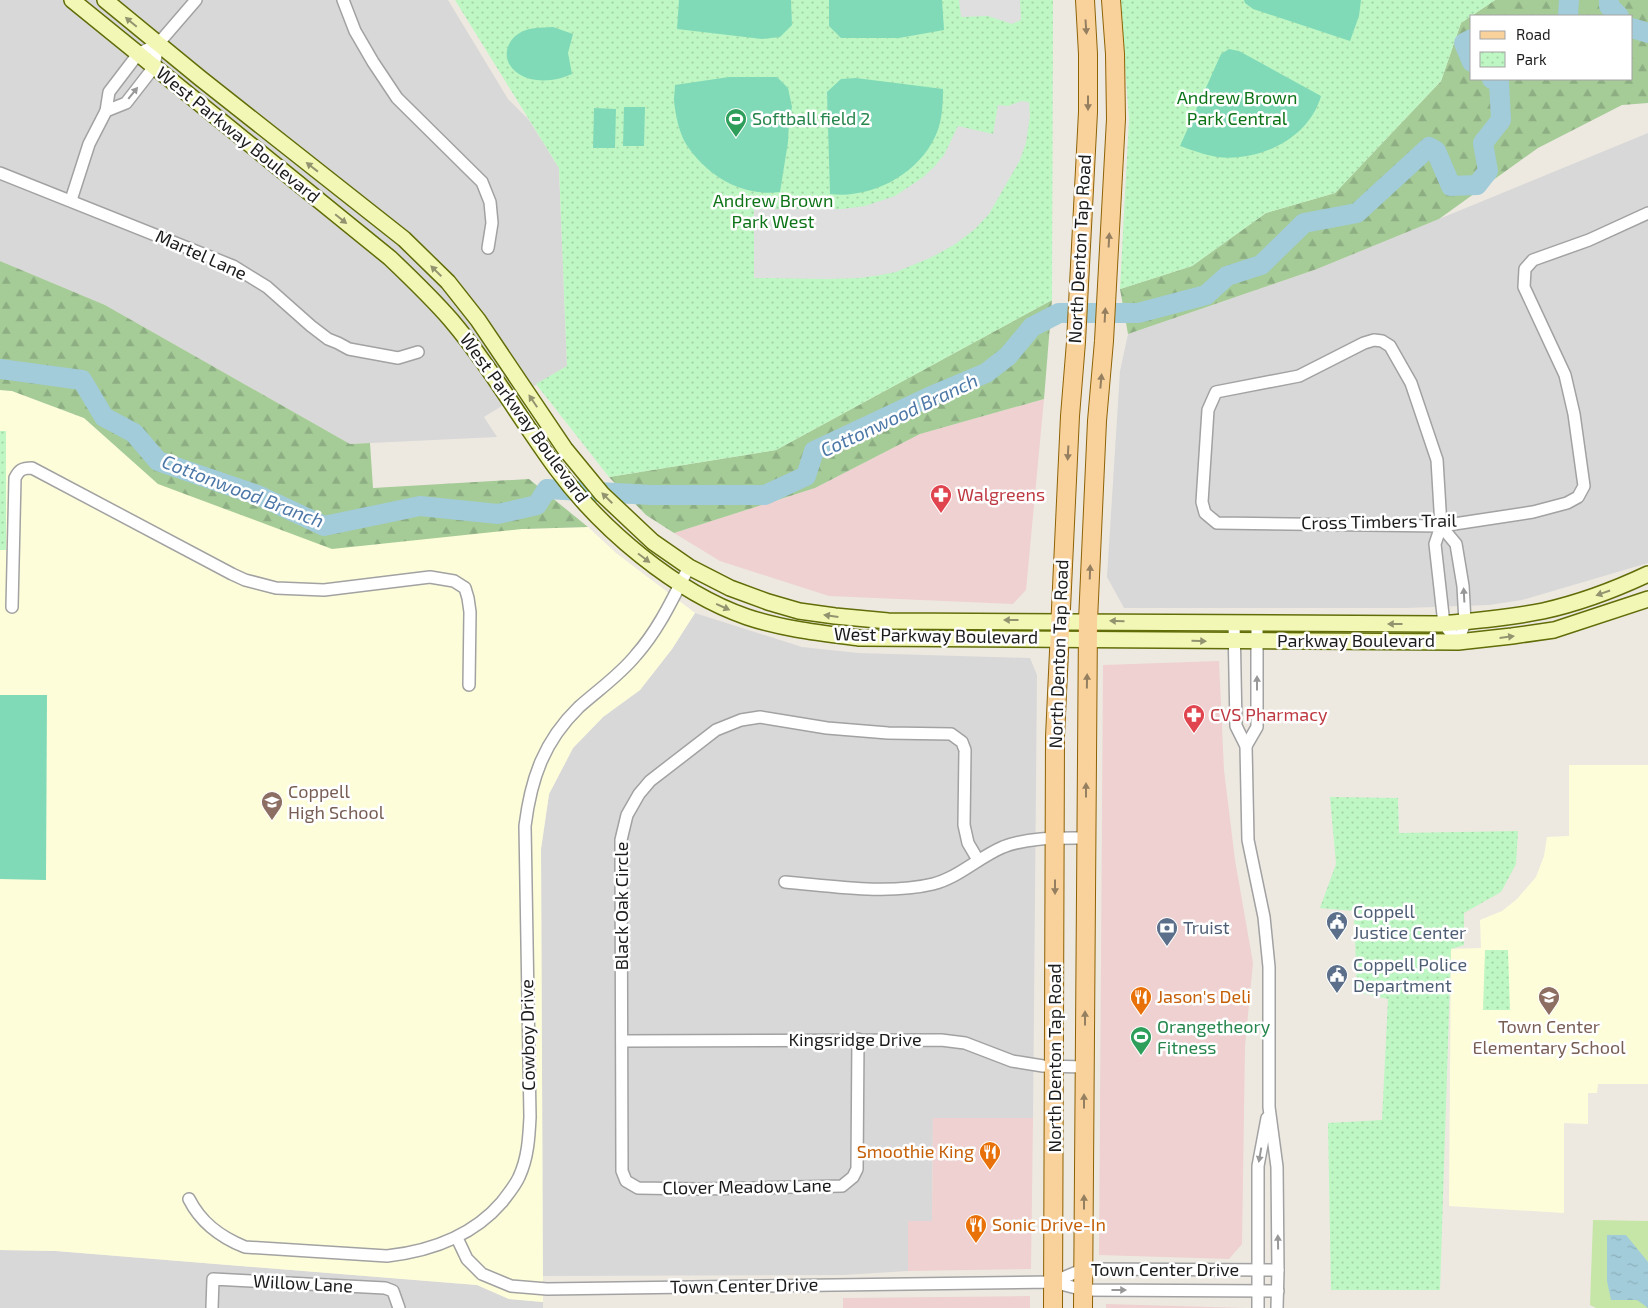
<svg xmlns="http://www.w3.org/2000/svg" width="1648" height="1308" font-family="'Exo 2',sans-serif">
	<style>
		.residential { fill: #d9d8d8 }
		.commercial { fill: #eed1d0 }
		.education { fill: #fdfed9 }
		.grass { fill: #c6e6a7 }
		.forest { fill: url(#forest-firs); fill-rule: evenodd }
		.park { fill: url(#park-dots) }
		.pitch { fill: #80dab8 }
		.parking { fill: #dfdfdf }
		.water { fill: url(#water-ripples) }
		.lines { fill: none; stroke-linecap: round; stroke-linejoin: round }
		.river { stroke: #a2ccda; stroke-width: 20 }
		.street-casing { stroke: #a2a2a2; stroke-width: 14 }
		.secondary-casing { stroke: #616d08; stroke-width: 18 }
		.primary-casing { stroke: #8e6204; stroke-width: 20 }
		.street { stroke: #fff; stroke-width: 11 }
		.secondary { stroke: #f3f7b5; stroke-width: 15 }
		.primary { stroke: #f9d19a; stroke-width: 18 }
		.oneway { fill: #929470 }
		.oneway2 { fill: #957f61 }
		.oneway3 { fill: #989898 }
		.labels { text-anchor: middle; stroke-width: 5; stroke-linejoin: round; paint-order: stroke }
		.park-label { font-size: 18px; fill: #0e7418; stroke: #fff }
		.leisure-label { font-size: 18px; fill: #27864d; stroke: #fff; text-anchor: start }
		.street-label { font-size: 18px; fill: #1b1b1b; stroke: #fff }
		.health-label { font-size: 18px; fill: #be3a42; stroke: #fff; text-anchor: start }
		.education-label { font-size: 18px; fill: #785e54; stroke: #fff; text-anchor: start }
		.service-label { font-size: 18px; fill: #4e5e75; stroke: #fff; text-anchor: start }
		.food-label { font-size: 18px; fill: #c56008; stroke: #fff; text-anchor: start }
		.water-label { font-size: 19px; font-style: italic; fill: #4c78a7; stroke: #fff }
	</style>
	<defs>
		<pattern id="forest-firs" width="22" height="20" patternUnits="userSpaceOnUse" patternTransform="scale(1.25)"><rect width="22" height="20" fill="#a5cb97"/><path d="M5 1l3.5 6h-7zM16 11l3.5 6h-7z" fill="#8dae82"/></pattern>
		<pattern id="park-dots" width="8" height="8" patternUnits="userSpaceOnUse" patternTransform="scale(1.25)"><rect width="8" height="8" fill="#bef7c3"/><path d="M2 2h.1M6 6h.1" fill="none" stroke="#a3d3a7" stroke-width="1.8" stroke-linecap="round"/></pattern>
		<pattern id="water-ripples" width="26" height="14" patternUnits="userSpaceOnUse" patternTransform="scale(1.25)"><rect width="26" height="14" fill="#a2ccda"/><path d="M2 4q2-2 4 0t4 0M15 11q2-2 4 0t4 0" fill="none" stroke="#8bafba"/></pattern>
	</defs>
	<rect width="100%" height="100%" fill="#ede9e1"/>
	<g class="residential">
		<path d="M 0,0 L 448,0 L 508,99 L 529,120 L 559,168 L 567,366 L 484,417 L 497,437 L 350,444 L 105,305 L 0,261 Z"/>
		<path d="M 1648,133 L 1648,563 L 1522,600 L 1489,605 L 1406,608 L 1124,608 L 1107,577 L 1120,371 L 1128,334 L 1317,269 Z"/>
		<path d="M 695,613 L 802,647 L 858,653 L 1030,658 L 1037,675 L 1033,1118 L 933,1118 L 932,1221 L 908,1221 L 908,1271 L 844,1275 L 543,1276 L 541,849 L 549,794 L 573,748 L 603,717 L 640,690 L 672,649 Z"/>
		<path d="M 0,1250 L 56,1251 L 477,1285 L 509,1299 L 543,1302 L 543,1308 L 0,1308 Z"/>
	</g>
	<g class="commercial">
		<path d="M 1044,399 L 1026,590 L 1013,604 L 829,596 L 720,561 L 674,533 L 815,488 L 920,434 Z"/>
		<path d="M 1219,661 L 1224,770 L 1235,860 L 1253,963 L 1245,1046 L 1242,1244 L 1229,1259 L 1099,1255 L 1103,665 Z"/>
		<path d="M 933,1118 L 1033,1118 L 1031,1269 L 908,1271 L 908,1221 L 932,1221 Z"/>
		<path d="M 1030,1296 L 1030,1308 L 843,1308 L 843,1298 Z"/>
		<path d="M 1106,1304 L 1246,1308 L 1106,1308 Z"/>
	</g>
	<g class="education">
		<path d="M 0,390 L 12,391 L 84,418 L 158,484 L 522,529 L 588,527 L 616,553 L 695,613 L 672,649 L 640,690 L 603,717 L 573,748 L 549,794 L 541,849 L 543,1302 L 509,1299 L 477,1285 L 56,1251 L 0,1250 Z"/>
		<path d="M 1569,765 L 1648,765 L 1648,1084 L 1598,1084 L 1597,1093 L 1588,1093 L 1588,1124 L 1564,1123 L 1564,1213 L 1449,1206 L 1451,949 L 1481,948 L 1480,920 L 1502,911 L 1517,899 L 1536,877 L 1544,856 L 1547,837 L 1569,836 Z"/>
	</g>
	<path class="grass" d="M 1593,1220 L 1648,1221 L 1648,1308 L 1596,1308 L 1590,1305 Z"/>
	<g class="forest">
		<path d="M 1495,0 L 1648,0 L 1648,103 L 1622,105 L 1538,148 L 1439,219 L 1317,269 L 1128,334 L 1120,289 L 1192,266 L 1266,213 L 1335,193 L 1441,81 L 1461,23 ZM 1472,16 L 1632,16 L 1632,79 L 1472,79 Z"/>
		<path d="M 0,261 L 105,305 L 350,444 L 370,443 L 373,488 L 529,479 L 588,527 L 522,529 L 332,549 L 158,484 L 84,418 L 12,391 L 0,390 Z"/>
		<path d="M 1052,300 L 1044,399 L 920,434 L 815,488 L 674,533 L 646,515 L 609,477 L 776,450 Z"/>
	</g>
	<g class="park">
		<path d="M 455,0 L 1053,0 L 1052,300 L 776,450 L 609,477 L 536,384 L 567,366 L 559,168 Z"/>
		<path d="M 1120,0 L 1495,0 L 1461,23 L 1441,81 L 1335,193 L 1266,213 L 1192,266 L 1120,289 L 1129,119 Z"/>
		<rect x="0" y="431" width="6" height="119"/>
		<path d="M 1330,797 L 1398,798 L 1399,833 L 1518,831 L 1516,864 L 1501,892 L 1464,913 L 1464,945 L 1451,949 L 1440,1290 L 1331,1290 L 1328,1123 L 1382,1120 L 1388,999 L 1357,992 L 1354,911 L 1320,908 L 1336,864 Z"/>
		<path d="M 1485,950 L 1508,950 L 1510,1010 L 1483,1010 Z"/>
	</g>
	<g class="pitch">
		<path d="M 679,0 L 791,0 L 792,25 L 780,37 L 762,39 L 677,29 Z"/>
		<path d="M 829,0 L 942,0 L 944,30 L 899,38 L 841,38 L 829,26 Z"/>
		<path d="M 1244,0 L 1361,0 L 1359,16 L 1350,41 L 1253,9 L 1245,3 Z"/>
		<path d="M 553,27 L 573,34 L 568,53 L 572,74 C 557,81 534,84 519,74 C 499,62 505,37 526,30 C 535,27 544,28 553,27 Z"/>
		<path d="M 1229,49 L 1239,51 L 1321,96 C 1309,139 1259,162 1217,157 C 1205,155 1192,150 1180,146 L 1221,54 Z"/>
		<path d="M 729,77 L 777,77 L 788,88 L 792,107 L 789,122 L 788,142 L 780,192 C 742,197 707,176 686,144 C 679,133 675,113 674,100 C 674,95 675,90 675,85 Z"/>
		<path d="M 856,78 L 943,89 C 943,105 942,123 935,137 C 917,175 871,199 830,194 L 827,92 L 841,79 Z"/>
		<path d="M 624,107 L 645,107 L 644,146 L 623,146 Z"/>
		<path d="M 594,108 L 616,109 L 615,148 L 593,148 Z"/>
		<path d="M 0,695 L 47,695 L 46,880 L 0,879 Z"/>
	</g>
	<g class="parking">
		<path d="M 959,0 L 1020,0 L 1021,20 L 1012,24 L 988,16 L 961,17 Z"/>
		<path d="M 1021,101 L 1029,102 L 1030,116 L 1026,143 L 1020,160 L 989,214 L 975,229 L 954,245 L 930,258 L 896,272 L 881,275 L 859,278 L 827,279 L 754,278 L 754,209 L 842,209 L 865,206 L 895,196 L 922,178 L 934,167 L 944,155 L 958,126 L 993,134 L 998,105 L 1008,106 Z"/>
	</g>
	<path class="water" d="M 1607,1235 L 1626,1235 L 1648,1262 L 1648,1308 L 1637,1300 L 1611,1300 L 1607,1281 Z"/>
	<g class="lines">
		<g class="river">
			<path d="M 1609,0 L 1609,6 L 1619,16"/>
			<path d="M 1568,16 L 1569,0"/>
			<path d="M 1632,28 L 1648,33"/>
			<path d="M 1472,39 L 1464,43 L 1472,62"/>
			<path d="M 0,369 L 82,380 L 104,417 L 134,433 L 158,461 L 260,496 L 324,526 L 420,506 L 498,514 L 537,505 L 547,489 L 650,495 L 765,495 L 806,476 L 814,451 L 929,397 L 986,373 L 1008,356 L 1032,327 L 1059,313 L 1138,313 L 1206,295 L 1227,276 L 1261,265 L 1304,223 L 1357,213 L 1429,147 L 1436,151 L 1451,186 L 1477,185 L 1488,171 L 1483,143 L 1501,120 L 1499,82 L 1492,79"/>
		</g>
		<g class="street-casing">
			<g id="street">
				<path d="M 343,0 L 355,31 L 373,62 L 397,98 L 482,182 L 490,202 L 492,223 L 488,248"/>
				<path d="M 106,111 L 126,103 L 154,67 L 158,44"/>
				<path d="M 0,173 L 233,266 L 267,287 L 311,326 L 328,339 L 338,343 L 349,349 L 398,358 L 418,352"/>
				<path d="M 71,200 L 89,144 L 106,111 L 109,92 L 138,54 L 158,44 L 196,0"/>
				<path d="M 1441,526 L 1456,544 L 1463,586 L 1465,622 L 1458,642"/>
				<path d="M 12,607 L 15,478 C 19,470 22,468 32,468 L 232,574 L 245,580 L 276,588 L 324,590 L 430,577 L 454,581 L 465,588 L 468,598 L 470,612 L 469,685"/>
				<path d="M 1234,622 L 1236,726 L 1246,746 L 1248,840 L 1264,917 L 1269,967 L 1269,1107 L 1277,1167 L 1278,1270 L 1277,1308"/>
				<path d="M 1458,642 L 1444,624 L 1435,544 L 1441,526 L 1437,460 L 1411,383 L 1390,346 L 1382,341 L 1374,340 L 1364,343 L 1299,376 L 1216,392 L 1208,410 L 1202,502 L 1205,513 L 1217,523 L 1441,526 L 1533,512 L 1567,503 L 1578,497 L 1584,486 L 1574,414 L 1565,375 L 1524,287 L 1525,269 L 1533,260 L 1589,240 L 1648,213"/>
				<path d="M 1246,746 L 1257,727 L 1257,623"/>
				<path d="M 785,882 C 832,886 887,895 933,884 C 958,878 979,857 1003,847 C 1029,837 1059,838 1086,838"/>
				<path d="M 858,1039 L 857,1169 L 853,1177 L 842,1186 L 699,1189 L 638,1188 L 626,1181 L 622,1171 L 621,840 L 627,815 L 639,794 L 650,781 L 716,730 L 741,720 L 760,717 L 827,728 L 888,733 L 951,734 L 962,742 L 965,750 L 964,825 L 968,843 L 978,860"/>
				<path d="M 622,1041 L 941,1040 L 965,1043 L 1012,1061 L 1043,1066 L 1085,1067"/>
				<path d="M 189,1199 C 201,1223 220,1237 245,1247 L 387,1256 C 431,1251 472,1237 502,1202 C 508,1194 515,1186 519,1177 C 528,1158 529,1137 530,1117 L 525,826 C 531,778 544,741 579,707 C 598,690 620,675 636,655 C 659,629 673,598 689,567"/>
				<path d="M 457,1238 L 467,1259 L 482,1274 L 511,1286 L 547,1289 L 1053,1282 L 1084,1290 L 1278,1291"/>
				<path d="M 1053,1282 L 1084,1269 L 1278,1270"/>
				<path d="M 212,1308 L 213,1279 L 385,1288 L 393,1291 L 399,1308"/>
				<path d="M 1258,1308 L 1258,1166 L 1267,1118"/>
			</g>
		</g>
		<g class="secondary-casing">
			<g id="secondary">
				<path d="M 72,0 L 390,258 C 411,278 432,298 451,320 C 490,366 520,419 556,468 C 601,529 675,592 747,617 C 783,629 821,633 859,638 L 1458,642 L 1512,636 L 1554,630 L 1648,599"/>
				<path d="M 105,0 L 200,78 L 404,239 L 448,282 L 478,320 L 565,449 L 602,494 L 653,542 L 689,567 L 730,588 L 768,602 L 799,611 L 835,616 L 888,621 L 1440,624 C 1474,621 1509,618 1543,611 C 1579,603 1614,590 1648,574"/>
			</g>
		</g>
		<g class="primary-casing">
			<g id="primary">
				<path d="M 1053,1308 L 1055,737 L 1070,416 L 1076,342 L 1088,112 L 1088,54 L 1085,0"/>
				<path d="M 1083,1308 L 1088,621 L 1097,421 L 1104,341 L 1116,119 L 1115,54 L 1111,0"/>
			</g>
		</g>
		<use href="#street" class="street"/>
		<use href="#secondary" class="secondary"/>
		<use href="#primary" class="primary"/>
	</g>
	<defs><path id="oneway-solid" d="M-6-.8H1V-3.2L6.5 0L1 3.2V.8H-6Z" transform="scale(1.25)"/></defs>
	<g class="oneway">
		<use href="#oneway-solid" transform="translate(131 22) rotate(-140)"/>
		<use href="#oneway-solid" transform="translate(312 167) rotate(-142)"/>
		<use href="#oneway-solid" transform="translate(341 219) rotate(39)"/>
		<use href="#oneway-solid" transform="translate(436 271) rotate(-136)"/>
		<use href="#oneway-solid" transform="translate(533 401) rotate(-124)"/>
		<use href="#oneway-solid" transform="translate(607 498) rotate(-135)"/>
		<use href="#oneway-solid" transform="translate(644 558) rotate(37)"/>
		<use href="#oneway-solid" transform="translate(1603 593) rotate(161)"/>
		<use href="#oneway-solid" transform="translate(723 607) rotate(24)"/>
		<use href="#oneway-solid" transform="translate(831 616) rotate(-172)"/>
		<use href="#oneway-solid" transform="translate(1011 620) rotate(180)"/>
		<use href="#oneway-solid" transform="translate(1117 621) rotate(-179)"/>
		<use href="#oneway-solid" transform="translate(1395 624) rotate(-180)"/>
		<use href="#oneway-solid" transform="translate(1507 637) rotate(-7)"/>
		<use href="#oneway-solid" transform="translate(1199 641) rotate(1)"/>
	</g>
	<g class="oneway2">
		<use href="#oneway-solid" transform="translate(1086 27) rotate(86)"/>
		<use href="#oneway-solid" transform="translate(1088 103) rotate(90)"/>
		<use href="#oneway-solid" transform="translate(1109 240) rotate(-87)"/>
		<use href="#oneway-solid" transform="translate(1105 315) rotate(-87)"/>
		<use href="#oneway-solid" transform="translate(1101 381) rotate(-85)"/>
		<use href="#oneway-solid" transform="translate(1068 453) rotate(93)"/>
		<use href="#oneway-solid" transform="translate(1090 572) rotate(-88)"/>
		<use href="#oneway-solid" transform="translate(1087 681) rotate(-89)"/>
		<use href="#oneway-solid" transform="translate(1086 790) rotate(-90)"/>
		<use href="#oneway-solid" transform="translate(1055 887) rotate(90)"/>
		<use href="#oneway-solid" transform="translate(1085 1018) rotate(-90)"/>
		<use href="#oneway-solid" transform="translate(1084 1101) rotate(-90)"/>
		<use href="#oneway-solid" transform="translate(1084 1202) rotate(-90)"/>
	</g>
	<g class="oneway3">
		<use href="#oneway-solid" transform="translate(133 93) rotate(-51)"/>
		<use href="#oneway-solid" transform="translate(1464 595) rotate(-93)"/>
		<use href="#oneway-solid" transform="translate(1257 683) rotate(-90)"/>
		<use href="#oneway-solid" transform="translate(1260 1155) rotate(100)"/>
		<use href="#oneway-solid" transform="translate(1278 1242) rotate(-91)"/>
		<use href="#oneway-solid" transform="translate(1119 1290)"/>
	</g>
	<defs>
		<g id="stadium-pin" transform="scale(1.125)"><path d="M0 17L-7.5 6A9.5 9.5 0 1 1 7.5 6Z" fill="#2e9e5b" stroke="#fff"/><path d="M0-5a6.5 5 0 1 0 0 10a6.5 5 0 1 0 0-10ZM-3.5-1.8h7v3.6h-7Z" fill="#fff"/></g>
		<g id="pharmacy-pin" transform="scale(1.125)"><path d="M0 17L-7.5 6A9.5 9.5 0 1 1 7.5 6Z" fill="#e0444e" stroke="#fff"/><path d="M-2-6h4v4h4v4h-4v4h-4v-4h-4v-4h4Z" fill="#fff"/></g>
		<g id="school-pin" transform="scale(1.125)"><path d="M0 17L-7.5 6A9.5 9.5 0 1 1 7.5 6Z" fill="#8d6e63" stroke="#fff"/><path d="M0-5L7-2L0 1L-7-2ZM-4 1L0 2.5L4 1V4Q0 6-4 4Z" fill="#fff"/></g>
		<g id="civic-pin" transform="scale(1.125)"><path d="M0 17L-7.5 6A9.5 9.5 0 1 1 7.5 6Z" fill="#5c6f8a" stroke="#fff"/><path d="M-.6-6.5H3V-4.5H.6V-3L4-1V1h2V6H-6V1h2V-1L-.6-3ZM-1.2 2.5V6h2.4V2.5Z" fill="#fff"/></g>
		<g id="bank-pin" transform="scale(1.125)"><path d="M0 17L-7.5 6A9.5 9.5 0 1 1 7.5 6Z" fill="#5c6f8a" stroke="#fff"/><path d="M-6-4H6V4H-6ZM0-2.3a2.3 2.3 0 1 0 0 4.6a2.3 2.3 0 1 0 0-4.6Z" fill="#fff"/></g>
		<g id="restaurant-pin" transform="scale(1.125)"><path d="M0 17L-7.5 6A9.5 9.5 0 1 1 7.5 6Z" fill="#e8710a" stroke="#fff"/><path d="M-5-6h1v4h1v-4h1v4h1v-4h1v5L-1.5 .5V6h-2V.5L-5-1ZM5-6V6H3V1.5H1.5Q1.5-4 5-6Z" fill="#fff"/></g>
	</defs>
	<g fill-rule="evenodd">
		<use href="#stadium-pin" x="736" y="119"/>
		<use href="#pharmacy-pin" x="941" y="495"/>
		<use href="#pharmacy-pin" x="1194" y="715"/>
		<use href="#school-pin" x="272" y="802"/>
		<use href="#civic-pin" x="1337" y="922"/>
		<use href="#bank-pin" x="1167" y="928"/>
		<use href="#civic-pin" x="1337" y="975"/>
		<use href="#restaurant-pin" x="1141" y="997"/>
		<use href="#school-pin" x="1549" y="997"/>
		<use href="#stadium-pin" x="1141" y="1037"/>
		<use href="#restaurant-pin" x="990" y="1152"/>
		<use href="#restaurant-pin" x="976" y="1225"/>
	</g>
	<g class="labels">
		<g class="park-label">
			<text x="1237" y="104">Andrew Brown<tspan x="1237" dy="21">Park Central</tspan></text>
			<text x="773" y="207">Andrew Brown<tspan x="773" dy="21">Park West</tspan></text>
		</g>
		<g class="leisure-label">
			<text x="752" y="125">Softball field 2</text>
			<text x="1157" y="1033">Orangetheory<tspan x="1157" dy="21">Fitness</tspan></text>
		</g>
		<g class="street-label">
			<text transform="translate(238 135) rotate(39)" y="6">West Parkway Boulevard</text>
			<text transform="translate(1080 249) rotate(-87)" y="6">North Denton Tap Road</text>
			<text transform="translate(201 255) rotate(24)" y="6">Martel Lane</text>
			<text transform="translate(524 418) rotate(54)" y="6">West Parkway Boulevard</text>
			<text transform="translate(1379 522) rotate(-1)" y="6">Cross Timbers Trail</text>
			<text transform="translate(936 636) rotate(1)" y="6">West Parkway Boulevard</text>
			<text x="1356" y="647">Parkway Boulevard</text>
			<text transform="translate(1059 654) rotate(-88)" y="6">North Denton Tap Road</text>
			<text transform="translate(622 906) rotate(-90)" y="6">Black Oak Circle</text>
			<text transform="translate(528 1035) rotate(-91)" y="6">Cowboy Drive</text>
			<text x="855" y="1046">Kingsridge Drive</text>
			<text transform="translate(1055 1058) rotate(-90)" y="6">North Denton Tap Road</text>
			<text transform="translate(747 1187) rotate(-1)" y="6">Clover Meadow Lane</text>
			<text x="1165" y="1276">Town Center Drive</text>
			<text transform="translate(303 1284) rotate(3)" y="6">Willow Lane</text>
			<text transform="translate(744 1286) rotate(-1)" y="6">Town Center Drive</text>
		</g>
		<g class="health-label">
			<text x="957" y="501">Walgreens</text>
			<text x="1210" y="721">CVS Pharmacy</text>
		</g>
		<g class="education-label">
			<text x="288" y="798">Coppell<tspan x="288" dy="21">High School</tspan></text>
			<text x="1549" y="1033" text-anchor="middle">Town Center<tspan x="1549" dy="21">Elementary School</tspan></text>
		</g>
		<g class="service-label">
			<text x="1353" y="918">Coppell<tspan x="1353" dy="21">Justice Center</tspan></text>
			<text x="1183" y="934">Truist</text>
			<text x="1353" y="971">Coppell Police<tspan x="1353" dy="21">Department</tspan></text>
		</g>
		<g class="food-label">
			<text x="1157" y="1003">Jason's Deli</text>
			<text x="974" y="1158" text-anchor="end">Smoothie King</text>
			<text x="992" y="1231">Sonic Drive-In</text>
		</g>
		<g class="water-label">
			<text transform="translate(899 415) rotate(-25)" y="7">Cottonwood Branch</text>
			<text transform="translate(243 491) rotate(21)" y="7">Cottonwood Branch</text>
		</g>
	</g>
	<rect x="1470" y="15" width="162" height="65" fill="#ffffff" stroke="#a4a4a4"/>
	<rect x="1480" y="31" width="25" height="8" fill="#f9d19a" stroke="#a4a4a4"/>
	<text x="1516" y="40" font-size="15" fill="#1b1b1b">Road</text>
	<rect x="1480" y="52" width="25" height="15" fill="url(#park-dots)" stroke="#a4a4a4"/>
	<text x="1516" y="65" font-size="15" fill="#1b1b1b">Park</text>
</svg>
